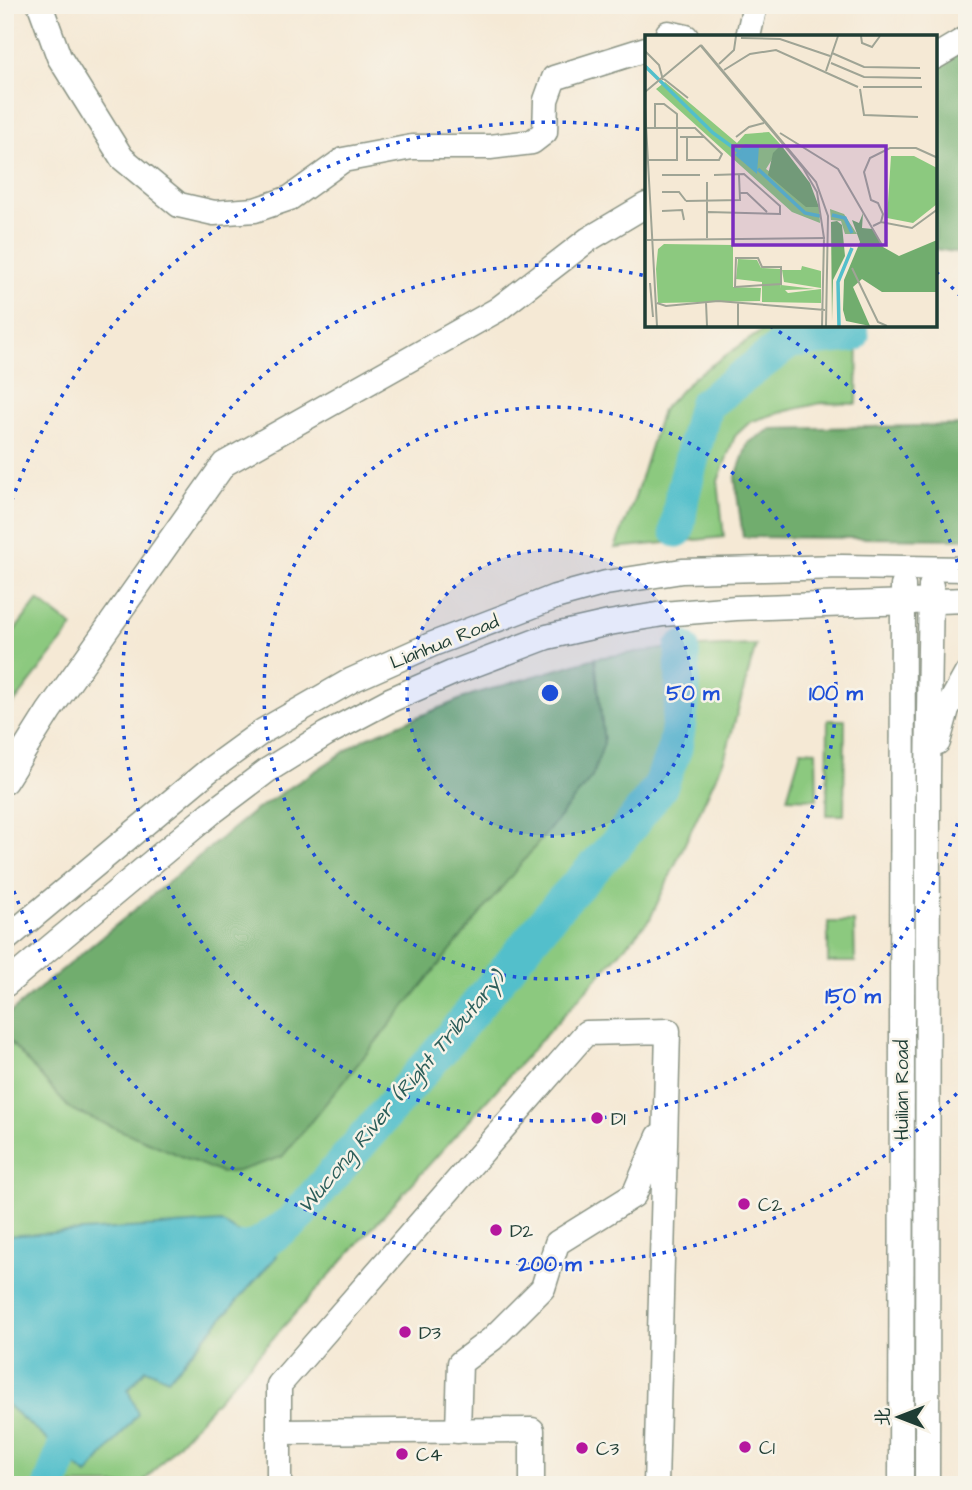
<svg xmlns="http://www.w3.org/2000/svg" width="972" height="1490" font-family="'Architects Daughter','LXGW WenKai TC',sans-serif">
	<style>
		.green { fill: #8cc97f; stroke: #56835a; stroke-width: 2 }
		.forest { fill: #71ad6e; stroke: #487551; stroke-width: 2 }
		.water { fill: #52bfcb; stroke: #387e80; stroke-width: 2 }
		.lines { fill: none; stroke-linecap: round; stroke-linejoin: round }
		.river { stroke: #52bfcb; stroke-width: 35 }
		.minor-casing { stroke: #8a9384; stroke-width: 27 }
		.minor { stroke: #fff; stroke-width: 24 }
		.ring { fill: none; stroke: #1d4ed8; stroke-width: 3.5; stroke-dasharray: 3.5 7 }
		.poi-dot { fill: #b5179e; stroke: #f7f3e8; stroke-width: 2.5 }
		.labels { text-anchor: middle; stroke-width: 5; stroke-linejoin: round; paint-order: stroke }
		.street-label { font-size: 19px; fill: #1f3d34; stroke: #f7f3e8 }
		.poi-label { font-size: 19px; fill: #1f3d34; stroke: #f7f3e8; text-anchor: start }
		.water-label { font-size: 21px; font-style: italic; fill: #2c5e5a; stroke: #f7f3e8 }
		.inset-river { fill: none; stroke: #52bfcb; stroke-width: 3.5 }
		.inset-road { fill: none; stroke: #9fa495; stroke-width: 2 }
		.view { fill: #7b2cbf; fill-opacity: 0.15; stroke: #7b2cbf; stroke-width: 3.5 }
		.inset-edge { fill: none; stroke: #1f3d34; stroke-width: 3.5 }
		.centre { fill: #1d4ed8; stroke: #f7f3e8; stroke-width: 3.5 }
		.ring-label { font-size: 21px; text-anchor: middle; font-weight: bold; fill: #1d4ed8; stroke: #f7f3e8; stroke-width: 5; stroke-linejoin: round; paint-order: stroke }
	</style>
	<rect width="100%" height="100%" fill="#f7f3e8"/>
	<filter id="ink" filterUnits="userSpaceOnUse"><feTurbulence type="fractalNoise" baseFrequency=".0143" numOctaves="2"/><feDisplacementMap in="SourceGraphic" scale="14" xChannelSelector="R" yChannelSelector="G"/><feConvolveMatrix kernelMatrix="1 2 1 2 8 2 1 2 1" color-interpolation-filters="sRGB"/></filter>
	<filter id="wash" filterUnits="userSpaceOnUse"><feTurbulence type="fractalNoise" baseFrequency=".00686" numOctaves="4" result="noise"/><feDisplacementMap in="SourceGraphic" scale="28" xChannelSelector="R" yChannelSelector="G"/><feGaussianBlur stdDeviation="1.57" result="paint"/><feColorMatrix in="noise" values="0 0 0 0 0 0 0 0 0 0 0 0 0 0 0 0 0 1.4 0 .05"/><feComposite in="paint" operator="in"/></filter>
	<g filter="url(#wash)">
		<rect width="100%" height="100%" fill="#f5e9d5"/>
		<g class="green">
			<path d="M 769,326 L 858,326 L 857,404 L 821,403 L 778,413 L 750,422 L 735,436 L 718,481 L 724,537 L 615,548 L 635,497 L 662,410 L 694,377 Z"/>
			<path d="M 38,600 L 73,627 L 14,703 L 5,696 L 5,643 Z"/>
			<path d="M 756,645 L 725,757 L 650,919 L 141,1485 L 5,1485 L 5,1036 L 70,1109 L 604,743 L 595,658 L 670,648 Z"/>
			<path d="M 828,720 L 845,720 L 844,815 L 827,815 Z"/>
			<path d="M 801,750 L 816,751 L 817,799 L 787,798 Z"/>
			<path d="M 828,922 L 854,922 L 855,962 L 828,962 Z"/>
		</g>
		<g class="forest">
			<path d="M 967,47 L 967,254 L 935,249 L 935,69 Z"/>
			<path d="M 967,425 L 967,539 L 743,537 L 735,479 L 748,443 L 771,429 Z"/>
			<path d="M 595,658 L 604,743 L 592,777 L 282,1157 L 238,1171 L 221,1173 L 70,1109 L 5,1036 L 5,1017 L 254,811 L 364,739 L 471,695 Z"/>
		</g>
		<path class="water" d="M 221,1222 L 277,1256 L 168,1379 L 146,1369 L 128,1390 L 138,1414 L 87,1475 L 5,1403 L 5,1236 Z"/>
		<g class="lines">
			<g class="river">
				<path d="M 677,530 L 682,497 L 705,405 L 790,341 L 852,335"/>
				<path d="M 214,1255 L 256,1247 L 293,1221 L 448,1041 L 557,907 L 618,842 L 660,787 L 675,748 L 683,697 L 682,648"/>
				<path d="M 51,1485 L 78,1409"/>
			</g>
		</g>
	</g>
	<g filter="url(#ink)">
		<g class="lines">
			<g class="minor-casing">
				<g id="minor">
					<path d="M 40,5 L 59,57 L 122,158 L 179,205 L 214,213 L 255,210 L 290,198 L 343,160 L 412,147 L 490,147 L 532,142 L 545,132 L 546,100 L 554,78 L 646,49"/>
					<path d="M 667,37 L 668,33 L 686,37"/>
					<path d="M 748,37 L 755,5"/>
					<path d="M 935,57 L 967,38"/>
					<path d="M 938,742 L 947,709 L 967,673"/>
					<path d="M 5,781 L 49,711 L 224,464 L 497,310 L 589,239 L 646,205"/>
					<path d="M 5,940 L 208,771 L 263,731 L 352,680 L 433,644 L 522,610 L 555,597 L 606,583 L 682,571 L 842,567 L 967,569"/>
					<path d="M 5,985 L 211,813 L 268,770 L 326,734 L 390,700 L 452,673 L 547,637 L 609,623 L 663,614 L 736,608 L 967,600"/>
					<path d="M 458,1431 L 460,1363 L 492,1339 L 543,1288 L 557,1243 L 634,1195 L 659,1136"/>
					<path d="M 279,1432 L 532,1430 L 532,1485"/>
					<path d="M 279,1485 L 279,1385 L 586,1033 L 668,1031 L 656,1485"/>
					<path d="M 901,1485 L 903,586"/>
					<path d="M 927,1485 L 928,776 L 931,586"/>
				</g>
			</g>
			<use href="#minor" class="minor"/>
		</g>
	</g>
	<circle cx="550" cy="693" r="143" fill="#1d4ed8" fill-opacity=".12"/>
	<g class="ring">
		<circle cx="550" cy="693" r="143"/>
		<circle cx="550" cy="693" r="286"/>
		<path d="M966 793A428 428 0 1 1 646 276M770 326A428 428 0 0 1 966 593"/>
		<path d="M964 1086A571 571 0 0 1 5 865M5 521A571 571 0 0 1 644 130M936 272A571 571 0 0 1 964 300"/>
	</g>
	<g class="poi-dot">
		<circle cx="597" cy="1118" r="7"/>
		<circle cx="744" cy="1204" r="7"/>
		<circle cx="496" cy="1230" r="7"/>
		<circle cx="405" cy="1332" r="7"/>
		<circle cx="745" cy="1447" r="7"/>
		<circle cx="582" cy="1448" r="7"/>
		<circle cx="402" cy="1454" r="7"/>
	</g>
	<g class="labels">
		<g class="street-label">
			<text transform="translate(444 641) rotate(-22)" y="7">Lianhua Road</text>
			<text transform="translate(901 1090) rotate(-90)" y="7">Huilian Road</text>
		</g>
		<g class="poi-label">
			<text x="611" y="1125">D1</text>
			<text x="758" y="1211">C2</text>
			<text x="510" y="1237">D2</text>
			<text x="419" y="1339">D3</text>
			<text x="759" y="1454">C1</text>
			<text x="596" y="1455">C3</text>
			<text x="416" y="1461">C4</text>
		</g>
		<g class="water-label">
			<text transform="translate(401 1092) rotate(-50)" y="7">Wucong River (Right Tributary)</text>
		</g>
	</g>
	<g transform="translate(645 35)">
		<rect width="292" height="292" fill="#f5e9d5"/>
		<path d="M 20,47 L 92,108 L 100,99 L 124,97 L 136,110 L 121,134 L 174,172 L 175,188 L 147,177 L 86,122 L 11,54 ZM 246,121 L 269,121 L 292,133 L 292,169 L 268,188 L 242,183 ZM 185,174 L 199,179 L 212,199 L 200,199 L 196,186 L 186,185 ZM 19,209 L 88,210 L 88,252 L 116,253 L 115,266 L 13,268 L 11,234 L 13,214 ZM 93,224 L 112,225 L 116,233 L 135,234 L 136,254 L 136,250 L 170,254 L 140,255 L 143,258 L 176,254 L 176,268 L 117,267 L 117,247 L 91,244 ZM 157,231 L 176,236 L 176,253 L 139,247 L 137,235 L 156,235 Z" fill="#8cc97f"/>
		<path d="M 136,110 L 165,148 L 174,172 L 161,172 L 123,140 L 128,118 ZM 218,178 L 217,193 L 228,194 L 238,212 L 254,221 L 292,205 L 292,257 L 237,257 L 217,244 L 208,252 L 225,291 L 201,286 L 198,275 L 199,245 L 215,207 L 207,185 L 214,188 ZM 192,186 L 197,190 L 200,221 L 188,245 L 187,286 L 186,187 Z" fill="#71ad6e"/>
		<path d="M 100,109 L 114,111 L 112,139 L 90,120 Z" fill="#52bfcb"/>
		<path class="inset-river" d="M 0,31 L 68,98 L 97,119M 113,134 L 160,178 L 175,181M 187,180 L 200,183 L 207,198M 194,291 L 193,247 L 207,213"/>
		<path class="inset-road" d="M 216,1 L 217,8 L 227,12 L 235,1M 96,3 L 135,4 L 185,21M 56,10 L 171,147 L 183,181 L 181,291M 56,11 L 158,133 L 172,157 L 179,203 L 177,291M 0,16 L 14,30 L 18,45M 187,18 L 219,32 L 275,33M 186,28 L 219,42 L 276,43M 74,29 L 89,15 L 91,1M 79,35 L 105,19 L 131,15 L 213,52M 181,36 L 193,1M 19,44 L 43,63M 218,52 L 277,52M 215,54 L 219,80 L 273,82M 0,57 L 56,10M 0,72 L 12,291M 1,93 L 50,93 L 77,119 L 74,125 L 42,125 L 42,102M 135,98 L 193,134 L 237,210M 35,102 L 59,102M 91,102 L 104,92 L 119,88M 3,125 L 32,125 L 32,79 L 19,69 L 10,69 L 10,93M 17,140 L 55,140M 62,147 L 62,203M 17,157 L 34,157 L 41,166M 95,158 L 102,158 L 122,177M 41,166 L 95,165 L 94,140M 17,176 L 37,175 L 39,185M 63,177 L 135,179 L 135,171 L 99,139 L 69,140M 236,187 L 238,179 L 233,168 L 226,165 L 219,137 L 225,123 L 245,113 L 271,113 L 293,123M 228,191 L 236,187 L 267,193 L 293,174M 2,205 L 180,203M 91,223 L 113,223 L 117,232 L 136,232 L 136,249 L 90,252 ZM 207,233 L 233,287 L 242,291M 5,248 L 8,282M 61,267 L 62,291M 93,267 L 93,291M 12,268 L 21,271 L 73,266 L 180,275"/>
		<path class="view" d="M 88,111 L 241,111 L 241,210 L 88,210 Z"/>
		<rect width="292" height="292" class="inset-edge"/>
	</g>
	<circle cx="550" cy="693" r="10" class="centre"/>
	<g class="ring-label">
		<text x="693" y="700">50 m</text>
		<text x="836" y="700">100 m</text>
		<text x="853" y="1003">150 m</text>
		<text x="550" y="1271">200 m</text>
	</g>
	<rect width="972" height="1490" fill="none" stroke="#f7f3e8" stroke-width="28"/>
	<g transform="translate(899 1417) rotate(270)" stroke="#f7f3e8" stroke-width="5" paint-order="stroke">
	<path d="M0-5L12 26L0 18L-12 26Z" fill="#1f3d34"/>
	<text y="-10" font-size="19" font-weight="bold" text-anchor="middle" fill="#1f3d34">北</text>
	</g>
</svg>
